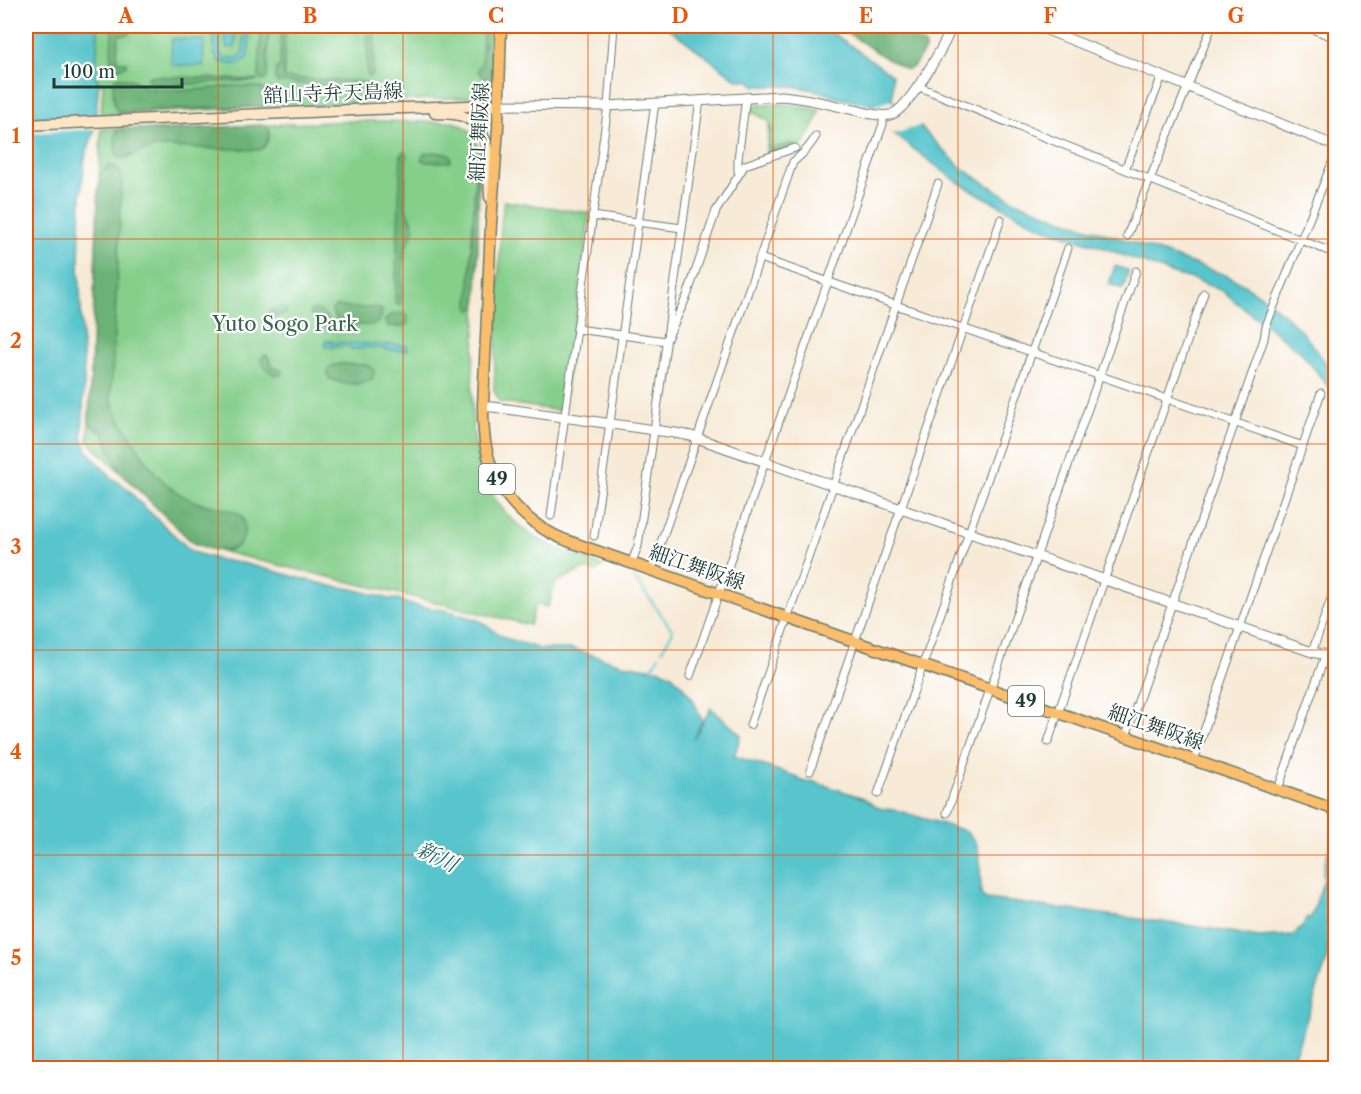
<svg xmlns="http://www.w3.org/2000/svg" width="1361" height="1094" font-family="'Libre Caslon Text','Noto Serif JP',serif">
	<style>
		.green { fill: #85cf8b; stroke: #528660; stroke-width: 1.5 }
		.forest { fill: #6cb277; stroke: #467856; stroke-width: 1.5 }
		.water { fill: #58c5cc; stroke: #3c8180; stroke-width: 1.5 }
		.pier { fill: #f7ead7 }
		.lines { fill: none; stroke-linecap: round; stroke-linejoin: round }
		.stream { stroke: #58c5cc; stroke-width: 2 }
		.minor-casing { stroke: #6b7a6d; stroke-width: 9 }
		.tertiary-casing { stroke: #6b7a6d; stroke-width: 11 }
		.secondary-casing { stroke: #6b7a6d; stroke-width: 13 }
		.primary-casing { stroke: #6b7a6d; stroke-width: 13 }
		.minor { stroke: #fff; stroke-width: 7 }
		.tertiary { stroke: #fff; stroke-width: 9 }
		.secondary { stroke: #fde5c5; stroke-width: 10 }
		.primary { stroke: #fabe6d; stroke-width: 10 }
		.grid { fill: none; stroke: #e8590c; stroke-width: 1.5; stroke-opacity: 0.55 }
		.labels { text-anchor: middle; stroke-width: 4.5; stroke-linejoin: round; paint-order: stroke }
		.shield { fill: #fff; stroke: #627771; stroke-width: 1.5 }
		.shield-label { font-size: 18px; font-weight: bold; fill: #1f3d34 }
		.street-label { font-size: 20px; fill: #1f3d34; stroke: #fff }
		.park-label { font-size: 20px; fill: #38624a; stroke: #fff }
		.water-label { font-size: 21px; font-style: italic; fill: #306662; stroke: #fff }
		.neatline { fill: none; stroke: #e8590c; stroke-width: 2 }
		.grid-label { font-size: 20px; text-anchor: middle; font-weight: bold; fill: #e8590c }
	</style>
	<rect width="100%" height="100%" fill="#fff"/>
	<filter id="ink" filterUnits="userSpaceOnUse"><feTurbulence type="fractalNoise" baseFrequency=".0167" numOctaves="2"/><feDisplacementMap in="SourceGraphic" scale="12" xChannelSelector="R" yChannelSelector="G"/><feConvolveMatrix kernelMatrix="1 2 1 2 8 2 1 2 1" color-interpolation-filters="sRGB"/></filter>
	<filter id="wash" filterUnits="userSpaceOnUse"><feTurbulence type="fractalNoise" baseFrequency=".008" numOctaves="4" result="noise"/><feDisplacementMap in="SourceGraphic" scale="24" xChannelSelector="R" yChannelSelector="G"/><feGaussianBlur stdDeviation="1.35" result="paint"/><feColorMatrix in="noise" values="0 0 0 0 0 0 0 0 0 0 0 0 0 0 0 0 0 1.4 0 .05"/><feComposite in="paint" operator="in"/></filter>
	<g filter="url(#wash)">
		<rect width="100%" height="100%" fill="#f7ead7"/>
		<g class="green">
			<path d="M 98,26 L 495,26 L 492,80 C 485,82 477,90 475,97 L 101,115 L 103,83 L 99,83 L 96,78 Z"/>
			<path d="M 781,104 L 800,106 L 820,111 L 813,128 L 804,144 L 766,156 L 769,121 L 747,109 L 747,106 Z"/>
			<path d="M 352,121 L 452,122 C 471,126 477,138 479,155 C 478,210 479,265 476,319 C 472,400 455,492 540,540 C 560,551 582,558 603,566 L 596,572 L 584,569 L 555,583 L 548,607 L 535,605 L 530,625 L 216,550 L 195,544 L 189,539 L 88,441 L 101,129 L 160,130 Z"/>
			<path d="M 504,201 L 590,213 L 563,409 L 561,411 L 500,402 L 494,390 L 501,225 Z"/>
		</g>
		<g class="forest">
			<path d="M 112,26 L 131,26 L 130,33 C 127,36 122,33 118,36 L 117,59 L 119,61 L 126,62 L 127,64 C 125,68 119,68 115,68 L 111,62 Z"/>
			<path d="M 261,26 L 269,26 L 267,76 L 266,80 L 262,81 L 260,79 L 259,77 Z"/>
			<path d="M 281,26 L 285,26 L 284,78 L 368,82 L 372,84 L 372,87 L 368,89 L 277,82 L 275,78 L 276,69 L 280,66 Z"/>
			<path d="M 368,26 L 375,26 L 373,74 L 370,77 L 367,74 Z"/>
			<path d="M 483,26 L 495,26 L 493,77 L 491,79 L 488,80 L 480,74 L 478,71 L 482,63 Z"/>
			<path d="M 844,26 L 892,26 L 895,30 L 924,44 L 925,47 L 925,50 L 913,67 L 907,70 L 881,55 L 845,31 Z"/>
			<path d="M 149,76 L 256,80 L 257,81 L 219,82 L 179,85 L 155,84 L 147,81 Z"/>
			<path d="M 117,77 L 134,80 L 146,88 L 166,90 L 193,90 L 234,86 L 257,87 L 268,91 L 270,95 L 270,101 L 266,104 L 260,106 L 123,112 C 119,111 117,111 115,107 C 113,103 113,85 114,81 C 115,79 116,78 117,77 Z"/>
			<path d="M 260,125 L 266,126 L 269,129 C 270,136 267,146 260,150 L 160,147 L 142,151 L 127,158 L 119,158 C 114,152 114,136 118,129 L 121,128 L 160,130 Z"/>
			<path d="M 769,126 L 772,126 L 772,128 L 770,146 L 772,149 L 791,143 L 793,143 L 794,146 L 767,155 L 766,154 Z"/>
			<path d="M 404,151 L 406,154 L 405,202 L 407,212 L 412,220 L 414,230 L 404,251 L 401,302 L 400,305 L 395,304 L 395,301 L 401,154 Z"/>
			<path d="M 435,152 L 449,154 L 451,157 L 450,162 L 427,162 L 422,160 L 422,157 L 425,153 Z"/>
			<path d="M 111,166 L 119,169 L 121,175 L 122,182 L 111,396 C 114,412 123,424 131,437 C 147,463 162,487 191,500 C 203,506 236,508 242,517 C 245,522 245,529 244,535 C 237,560 204,550 189,539 L 121,473 L 114,460 L 103,432 L 91,426 L 89,422 L 99,180 C 101,172 103,168 111,166 Z"/>
			<path d="M 477,169 L 478,170 L 477,303 L 476,307 L 472,310 L 470,310 L 469,307 L 475,177 Z"/>
			<path d="M 336,306 C 350,307 362,310 376,307 L 382,310 C 382,326 371,326 358,325 C 346,325 335,323 332,310 Z"/>
			<path d="M 282,307 L 287,310 L 286,314 C 274,316 273,315 270,328 L 266,329 C 259,317 271,309 282,307 Z"/>
			<path d="M 311,310 C 322,309 331,317 329,328 L 328,329 L 325,328 C 324,315 321,318 311,315 L 310,312 Z"/>
			<path d="M 401,313 L 407,315 L 408,318 L 407,325 L 400,327 L 388,326 L 385,321 C 388,315 395,314 401,313 Z"/>
			<path d="M 266,355 L 269,358 L 272,367 L 283,371 L 282,375 C 272,376 264,369 261,359 L 263,356 Z"/>
			<path d="M 343,364 L 366,365 L 372,368 L 374,370 L 373,378 C 362,388 342,384 330,379 L 327,374 C 328,365 336,364 343,364 Z"/>
		</g>
		<g class="water">
			<path d="M 26,26 L 98,26 L 96,78 L 99,83 L 94,132 L 85,156 L 81,195 L 79,264 L 84,382 L 82,436 L 87,451 L 112,478 L 127,488 L 138,501 L 192,552 L 220,560 L 242,563 L 331,586 L 353,589 L 389,599 L 399,599 L 407,604 L 448,611 L 480,621 L 505,638 L 540,649 L 573,649 L 622,664 L 662,670 L 672,675 L 680,683 L 693,699 L 702,721 L 693,739 L 711,708 L 741,735 L 734,756 L 798,777 L 798,779 L 804,782 L 811,781 L 864,798 L 876,807 L 883,809 L 896,810 L 962,830 C 967,833 971,835 974,840 C 982,852 980,880 981,895 L 983,897 L 987,899 L 1200,927 L 1259,937 L 1293,935 L 1302,927 L 1307,917 L 1311,918 L 1325,876 L 1322,875 L 1335,827 L 1335,919 L 1327,952 L 1329,955 L 1325,966 L 1290,1068 L 26,1068 Z"/>
			<path d="M 208,26 L 215,26 L 220,37 L 220,52 L 221,55 L 225,58 L 238,58 L 243,53 L 244,30 L 241,26 L 248,26 C 250,31 249,35 249,40 C 249,45 250,51 248,55 C 244,68 227,65 218,60 L 214,53 L 214,36 Z"/>
			<path d="M 666,26 L 802,26 L 798,31 L 803,34 L 809,26 L 823,26 L 892,75 L 893,91 L 892,100 L 920,126 L 942,149 L 963,169 L 988,185 L 1015,201 L 1063,220 L 1126,240 L 1228,276 C 1268,296 1300,325 1325,362 C 1328,366 1334,372 1335,378 C 1337,383 1335,391 1335,396 L 1302,353 L 1233,300 L 1225,292 L 1193,279 L 1176,275 L 1104,248 L 1046,229 L 1029,221 L 964,186 L 948,175 L 894,134 L 875,106 L 830,96 L 829,94 L 819,91 L 792,86 L 756,86 L 748,80 L 737,80 Z"/>
			<path d="M 226,29 L 236,29 L 235,48 L 226,47 Z"/>
			<path d="M 172,39 L 204,40 L 203,66 L 171,65 Z"/>
			<path d="M 1115,266 L 1129,271 L 1123,289 L 1109,284 Z"/>
			<path d="M 325,341 L 331,341 L 332,343 L 340,342 L 362,344 L 363,343 L 387,345 L 388,344 L 407,346 L 407,350 L 388,350 L 386,349 L 364,347 L 361,349 L 351,349 L 349,346 L 325,347 Z"/>
		</g>
		<g class="pier">
			<path d="M 891,100 L 922,125 L 894,134 L 886,127 L 873,109 L 863,107 L 858,102 L 873,106 Z"/>
			<path d="M 99,116 L 98,129 L 26,133 L 26,120 Z"/>
		</g>
		<g class="lines">
			<g class="stream">
				<path d="M 633,576 L 673,631 L 662,650"/>
				<path d="M 652,668 L 659,656"/>
			</g>
		</g>
	</g>
	<g filter="url(#ink)">
		<g class="lines">
			<g class="minor-casing">
				<g id="minor">
					<path d="M 1304,26 L 1336,38"/>
					<path d="M 917,86 L 1336,254"/>
					<path d="M 1125,169 L 1162,76"/>
					<path d="M 740,172 L 738,171 L 738,159 L 746,97"/>
					<path d="M 592,216 L 682,228"/>
					<path d="M 1127,236 L 1212,26"/>
					<path d="M 760,258 L 1303,446"/>
					<path d="M 577,329 L 666,341 L 687,296 L 716,211 L 745,165 L 795,148"/>
					<path d="M 551,516 L 608,106 L 614,26"/>
					<path d="M 594,536 L 655,103"/>
					<path d="M 631,564 L 638,546 L 700,100"/>
					<path d="M 651,571 L 793,162 C 803,154 810,147 816,136"/>
					<path d="M 1312,652 L 1336,585"/>
					<path d="M 690,676 L 883,124 L 883,115"/>
					<path d="M 750,725 L 938,184"/>
					<path d="M 1126,736 L 1264,339 L 1266,326 L 1336,153"/>
					<path d="M 1048,742 L 1204,293"/>
					<path d="M 1194,760 L 1321,393"/>
					<path d="M 810,771 L 1001,219"/>
					<path d="M 1278,789 L 1325,656"/>
					<path d="M 878,794 L 1068,248"/>
					<path d="M 947,813 L 1136,271"/>
				</g>
			</g>
			<g class="tertiary-casing">
				<g id="tertiary">
					<path d="M 1037,26 L 1336,146"/>
					<path d="M 499,105 L 608,106 L 782,96 C 806,98 830,104 854,110 C 865,112 879,117 890,115 C 908,111 945,44 952,26"/>
					<path d="M 483,407 L 493,407 L 675,433 L 691,436 L 1312,652 L 1336,657"/>
				</g>
			</g>
			<g class="secondary-casing">
				<g id="secondary">
					<path d="M 435,113 C 443,113 451,113 459,115 C 494,124 488,169 490,197"/>
					<path d="M 26,125 L 374,109 L 499,105"/>
				</g>
			</g>
			<g class="primary-casing">
				<path id="primary" d="M 501,26 L 498,128 L 491,224 L 483,405 C 483,419 483,433 486,447 C 494,491 526,525 568,541 L 1336,810"/>
			</g>
			<use href="#minor" class="minor"/>
			<use href="#tertiary" class="tertiary"/>
			<use href="#secondary" class="secondary"/>
			<use href="#primary" class="primary"/>
		</g>
	</g>
	<path class="grid" d="M 218,26 L 218,1068M 403,26 L 403,1068M 588,26 L 588,1068M 773,26 L 773,1068M 958,26 L 958,1068M 1143,26 L 1143,1068M 26,239 L 1336,239M 26,444 L 1336,444M 26,650 L 1336,650M 26,855 L 1336,855"/>
	<g class="labels">
		<g class="shield">
			<rect x="479" y="464" width="36" height="30" rx="4.5"/>
			<rect x="1008" y="686" width="36" height="30" rx="4.5"/>
		</g>
		<g class="shield-label">
			<text x="497" y="485">49</text>
			<text x="1026" y="707">49</text>
		</g>
		<g class="street-label">
			<text transform="translate(333 93) rotate(-2)" y="7">舘山寺弁天島線</text>
			<text transform="translate(479 132) rotate(-87)" y="7">細江舞阪線</text>
			<text transform="translate(697 567) rotate(19)" y="7">細江舞阪線</text>
			<text transform="translate(1156 727) rotate(19)" y="7">細江舞阪線</text>
		</g>
		<g class="park-label">
			<text x="285" y="331">Yuto Sogo Park</text>
		</g>
		<g class="water-label">
			<text transform="translate(437 857) rotate(26)" y="7">新川</text>
		</g>
	</g>
	<rect width="1361" height="1094" fill="none" stroke="#fff" stroke-width="66"/>
	<path d="M54 78v9h128v-9" fill="none" stroke="#1f3d34" stroke-width="3"/>
	<text x="63" y="78" font-size="18" fill="#1f3d34" stroke="#ffffff" stroke-width="4.5" paint-order="stroke">100 m</text>
	<rect x="33" y="33" width="1295" height="1028" class="neatline"/>
	<g class="grid-label">
		<text x="126" y="23">A</text>
		<text x="310" y="23">B</text>
		<text x="496" y="23">C</text>
		<text x="680" y="23">D</text>
		<text x="866" y="23">E</text>
		<text x="1050" y="23">F</text>
		<text x="1236" y="23">G</text>
		<text x="16" y="143">1</text>
		<text x="16" y="348">2</text>
		<text x="16" y="554">3</text>
		<text x="16" y="759">4</text>
		<text x="16" y="965">5</text>
	</g>
</svg>
